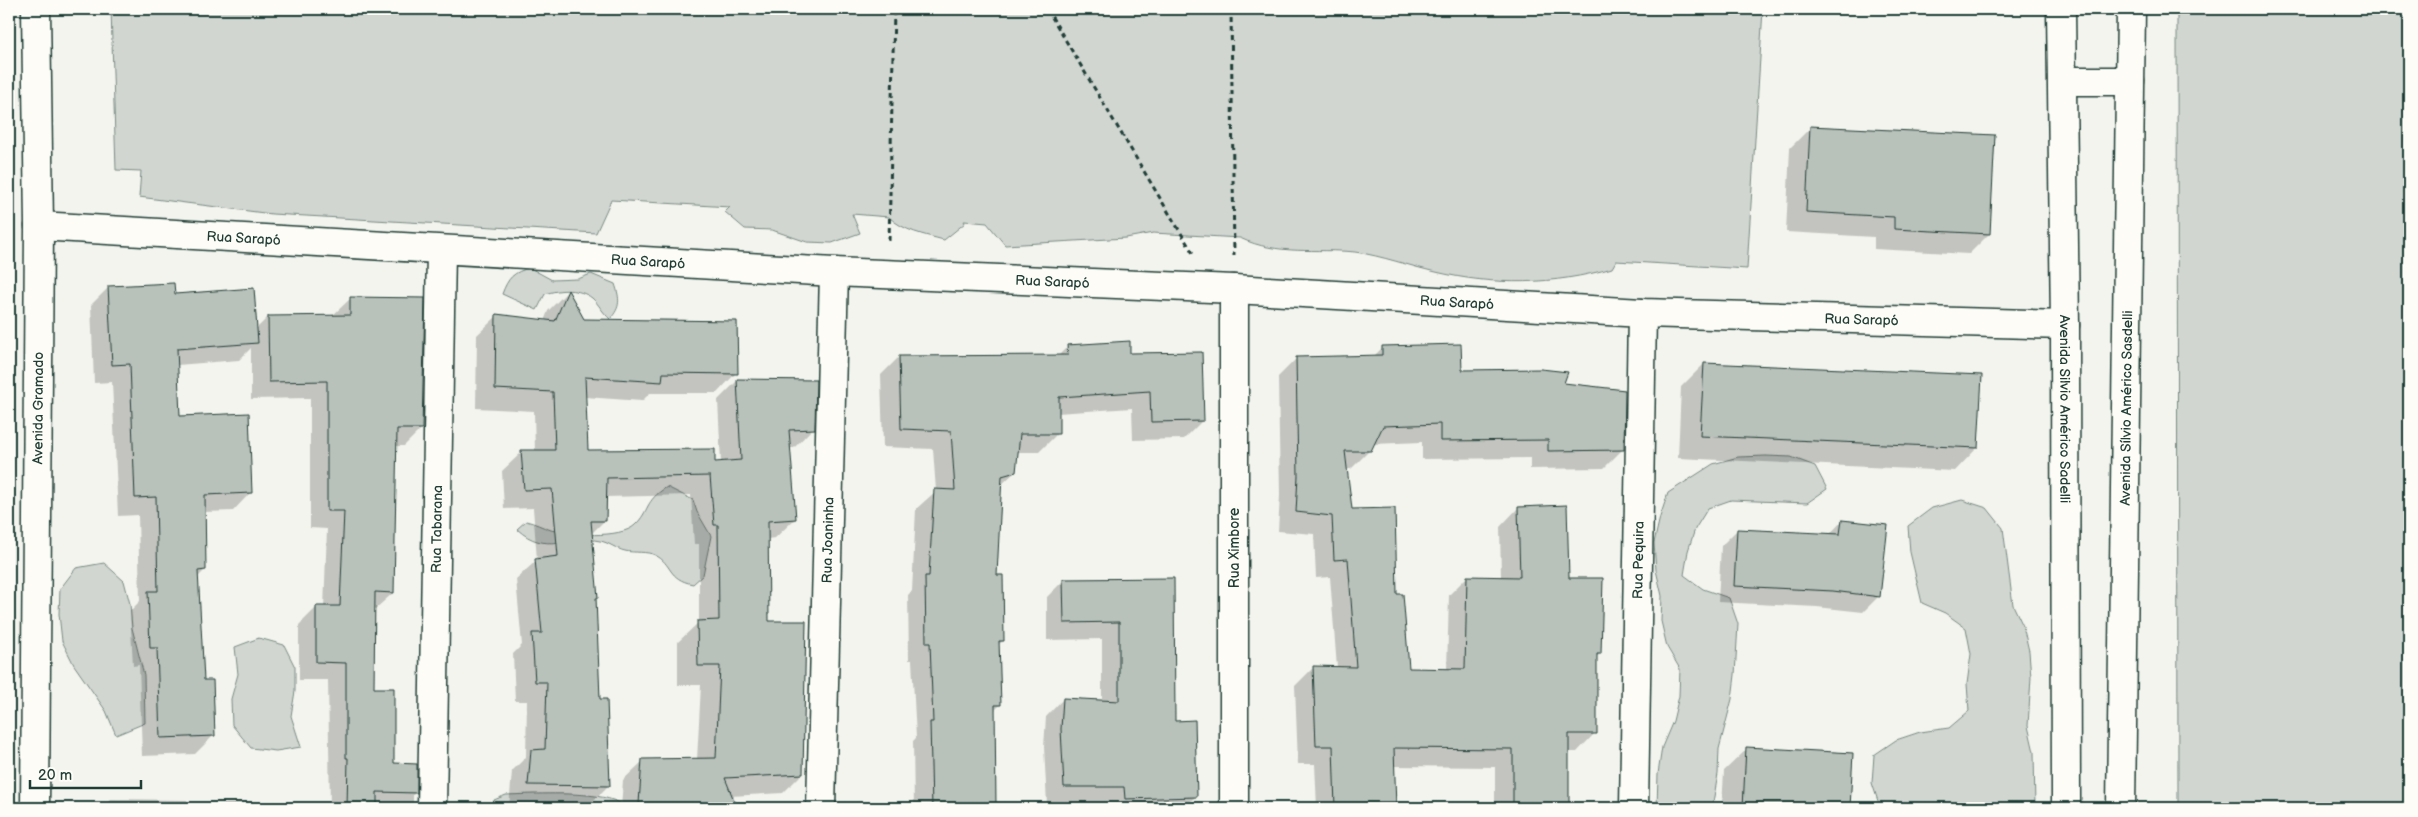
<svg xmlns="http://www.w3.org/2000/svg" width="2418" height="817" font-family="'Balsamiq Sans',sans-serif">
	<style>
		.green { fill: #d1d6d1; stroke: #788a82 }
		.shadow { fill: #0003 }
		.building { fill: #b9c1bb; stroke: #1f3d34 }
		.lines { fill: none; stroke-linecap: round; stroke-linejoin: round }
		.minor-casing { stroke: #1f3d34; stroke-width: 31 }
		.tertiary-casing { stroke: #1f3d34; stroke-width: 31 }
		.secondary-casing { stroke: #1f3d34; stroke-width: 31 }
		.path { stroke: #1f3d34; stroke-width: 3; stroke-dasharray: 5 4; stroke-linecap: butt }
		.minor { stroke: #fdfcf7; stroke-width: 28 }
		.tertiary { stroke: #fdfcf7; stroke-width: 28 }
		.secondary { stroke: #fdfcf7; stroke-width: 28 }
		.labels { text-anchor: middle; stroke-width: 4; stroke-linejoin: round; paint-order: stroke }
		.street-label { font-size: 14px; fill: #1f3d34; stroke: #fdfcf7 }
	</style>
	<rect width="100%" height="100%" fill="#f4f4ef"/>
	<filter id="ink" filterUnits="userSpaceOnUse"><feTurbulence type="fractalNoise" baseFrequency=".02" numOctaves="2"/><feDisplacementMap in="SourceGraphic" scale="10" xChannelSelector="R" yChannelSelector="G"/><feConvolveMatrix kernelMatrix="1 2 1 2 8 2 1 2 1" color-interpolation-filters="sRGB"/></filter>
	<g filter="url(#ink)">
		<g class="green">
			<path d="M 111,9 L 1763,9 L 1747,269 L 1616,261 L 1612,268 C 1555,285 1494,286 1436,272 C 1409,266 1383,256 1355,252 C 1316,248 1278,256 1240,238 L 1153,233 L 1126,238 L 1005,245 L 987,223 L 964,221 L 965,223 L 944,240 C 925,235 903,231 889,217 L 852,214 L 860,233 L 832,243 L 807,242 L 772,230 L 745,229 L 725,212 L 730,207 L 611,200 L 596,233 L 272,214 L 139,197 L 141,171 L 116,170 Z"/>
			<path d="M 2177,9 L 2409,9 L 2409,808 L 2178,808 Z"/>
			<path d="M 530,268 L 552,280 L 578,279 L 591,274 L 615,284 C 620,299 621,307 610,319 C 603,313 598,303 592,298 C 579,288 560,289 545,294 L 537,310 L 502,294 C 508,278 513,272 530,268 Z"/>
			<path d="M 1766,456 L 1791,457 L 1815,466 L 1827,489 L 1807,503 L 1731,500 L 1708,508 L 1695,529 L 1688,551 L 1684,575 L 1703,589 L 1729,598 L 1738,624 L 1735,675 L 1732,699 L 1719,749 L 1718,774 L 1712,808 L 1657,808 L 1658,774 L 1662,747 L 1673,721 L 1679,696 L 1680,669 L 1667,647 L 1661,621 L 1662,596 L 1656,570 L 1654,543 L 1660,517 L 1668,493 L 1713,464 L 1738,457 Z"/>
			<path d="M 667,487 L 693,500 L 697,512 L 711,536 L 703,575 L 693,584 C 667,579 673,564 655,555 C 647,551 634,553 625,551 C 616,549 608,542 600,541 C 569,534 546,556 517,529 L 526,521 C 535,523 542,527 551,530 C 569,535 621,539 635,525 C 650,511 644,501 667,487 Z"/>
			<path d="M 1962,500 L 1987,508 L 2003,528 L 2013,605 L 2023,626 L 2029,651 L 2031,677 L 2028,726 L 2034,752 L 2035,808 L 1885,808 L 1880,807 L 1872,783 L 1874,755 L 1896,740 L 1920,732 L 1949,728 L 1969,711 L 1967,684 L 1971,654 L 1966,628 L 1945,613 L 1922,603 L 1910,552 L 1908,526 L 1932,508 Z"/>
			<path d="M 104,563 L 124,581 L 130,604 L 132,628 L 144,675 L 145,723 L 116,735 L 106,711 L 74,665 L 62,641 L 59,614 L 60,589 L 76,568 Z"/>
			<path d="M 259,638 L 284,645 L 295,667 L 295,691 L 291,716 L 301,747 L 276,751 L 251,748 L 232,725 L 231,699 L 238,674 L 235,647 Z"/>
			<path d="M 533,794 C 554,794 612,791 626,808 L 495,808 L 494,800 L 506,795 Z"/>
		</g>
		<g class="shadow">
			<path d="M 1811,127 L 1989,234 L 1969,254 L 1874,249 L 1874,237 L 1786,232 L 1790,148 Z"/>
			<path d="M 109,287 L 174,295 L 256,329 L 268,317 L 332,316 L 351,298 L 421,429 L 404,446 L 395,446 L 393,593 L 374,610 L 373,689 L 393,764 L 415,793 L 413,795 L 413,808 L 330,808 L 328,680 L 299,680 L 299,625 L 316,608 L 324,608 L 327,529 L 310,528 L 310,398 L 251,399 L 251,348 L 239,360 L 177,365 L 179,417 L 251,492 L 233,511 L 204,512 L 205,570 L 197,578 L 202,682 L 214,735 L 195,754 L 142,756 L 139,665 L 133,666 L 130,611 L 140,601 L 138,515 L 118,516 L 112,382 L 94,383 L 91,305 Z"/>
			<path d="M 567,292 L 584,321 L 736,373 L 717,393 L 650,393 L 642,401 L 585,397 L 587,451 L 721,463 L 718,400 L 738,380 L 813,428 L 794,448 L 789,448 L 795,519 L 775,538 L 767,539 L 767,623 L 802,774 L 783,793 L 731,796 L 736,808 L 621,808 L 623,780 L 643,761 L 697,760 L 701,685 L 678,685 L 678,642 L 699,622 L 699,544 L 694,544 L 691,495 L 605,497 L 605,520 L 591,534 L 597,597 L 594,600 L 599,701 L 609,785 L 589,805 L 575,805 L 575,808 L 509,808 L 512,771 L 526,757 L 527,701 L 515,701 L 513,654 L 522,645 L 516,579 L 537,560 L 533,508 L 504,509 L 502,471 L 522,452 L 535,452 L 534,411 L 476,408 L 477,335 L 497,316 L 544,321 L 548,311 Z"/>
			<path d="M 1068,346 L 1129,355 L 1202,421 L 1184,439 L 1133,440 L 1132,408 L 1057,413 L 1057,434 L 1039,452 L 1017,452 L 1015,472 L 1000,486 L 996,576 L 1003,641 L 998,645 L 1000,705 L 994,711 L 995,808 L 914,808 L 913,741 L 916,738 L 912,660 L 909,660 L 908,595 L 912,591 L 916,509 L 936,491 L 933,449 L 883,447 L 881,375 L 899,357 L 1057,357 Z"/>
			<path d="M 1383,347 L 1461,372 L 1563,384 L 1623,449 L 1604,468 L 1530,469 L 1530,458 L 1422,459 L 1422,442 L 1373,444 L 1370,450 L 1351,469 L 1346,469 L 1351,510 L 1396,596 L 1408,670 L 1447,670 L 1449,595 L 1467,577 L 1501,577 L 1500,527 L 1518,508 L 1568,579 L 1600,654 L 1595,658 L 1595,733 L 1577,752 L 1568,752 L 1567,808 L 1495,808 L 1495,767 L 1393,766 L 1395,808 L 1317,808 L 1315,764 L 1298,764 L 1295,686 L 1313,668 L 1337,668 L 1330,577 L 1316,578 L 1314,534 L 1278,531 L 1280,495 L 1278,377 L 1296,359 L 1373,357 Z"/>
			<path d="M 1704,364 L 1981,376 L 1977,448 L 1955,471 L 1678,458 L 1681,387 Z"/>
			<path d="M 1842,521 L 1879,596 L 1863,612 L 1817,607 L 1718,602 L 1721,546 L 1737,530 L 1829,535 Z"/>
			<path d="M 1173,579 L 1174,722 L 1196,796 L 1184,808 L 1108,808 L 1107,803 L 1047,804 L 1044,747 L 1046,717 L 1063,699 L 1102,701 L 1102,639 L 1047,640 L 1047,597 L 1064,580 Z"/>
			<path d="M 1747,749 L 1852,754 L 1849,808 L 1722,808 L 1724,771 Z"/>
			<path d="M 111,799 L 187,800 L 187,805 L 263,803 L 263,808 L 102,808 Z"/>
		</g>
		<g class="building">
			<path d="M 1810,126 L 1995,135 L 1990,234 L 1894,229 L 1894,217 L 1806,212 Z"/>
			<path d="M 174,283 L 175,294 L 254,288 L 258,343 L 177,349 L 180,416 L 249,413 L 252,493 L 205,495 L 206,570 L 198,571 L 204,680 L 213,680 L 215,736 L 160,738 L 157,648 L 150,648 L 148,591 L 158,591 L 156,497 L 135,498 L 130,364 L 112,365 L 108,286 Z"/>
			<path d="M 568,290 L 584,319 L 737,321 L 738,374 L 663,373 L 662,382 L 585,377 L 588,450 L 715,449 L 715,462 L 741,460 L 737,379 L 816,380 L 815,429 L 789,430 L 796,519 L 768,521 L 769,621 L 806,621 L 803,774 L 725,778 L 737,808 L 692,808 L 692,806 L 639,804 L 642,759 L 716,758 L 720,666 L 698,666 L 697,621 L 719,620 L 718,525 L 714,525 L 710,476 L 607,478 L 606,521 L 591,521 L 598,598 L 596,598 L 600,699 L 607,699 L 610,786 L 528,785 L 531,750 L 545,749 L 547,682 L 535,682 L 532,633 L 542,633 L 535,559 L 558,556 L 552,489 L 524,490 L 521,450 L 555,450 L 553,392 L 495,389 L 496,314 L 555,321 Z"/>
			<path d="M 350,297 L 425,298 L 422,429 L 397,429 L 394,593 L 375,592 L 374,688 L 394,688 L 394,763 L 417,764 L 417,793 L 377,792 L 377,808 L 347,808 L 348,758 L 346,758 L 346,663 L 316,662 L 316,606 L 340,606 L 344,511 L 327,511 L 327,381 L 269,382 L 268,316 L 350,315 Z"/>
			<path d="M 1130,341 L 1130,353 L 1202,352 L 1204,421 L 1151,422 L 1150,391 L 1059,397 L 1059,434 L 1020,434 L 1016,472 L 1002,476 L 997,575 L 1003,575 L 1004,641 L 999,641 L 1001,705 L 995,705 L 996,808 L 932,808 L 930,722 L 933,722 L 930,643 L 926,643 L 925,576 L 929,576 L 934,489 L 955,490 L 951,431 L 901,429 L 899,356 L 1068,355 L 1067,345 Z"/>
			<path d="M 1461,344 L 1462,370 L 1541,369 L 1568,372 L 1564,383 L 1625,390 L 1624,450 L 1548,451 L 1548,440 L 1440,441 L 1440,424 L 1383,426 L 1371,451 L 1345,451 L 1352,509 L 1395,508 L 1397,594 L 1403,594 L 1409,668 L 1465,669 L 1467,576 L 1520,577 L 1518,507 L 1567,505 L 1569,578 L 1603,578 L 1601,654 L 1597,654 L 1597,734 L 1569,734 L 1569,808 L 1513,808 L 1513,749 L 1394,748 L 1396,808 L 1335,808 L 1333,746 L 1316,746 L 1313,666 L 1356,667 L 1348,559 L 1334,560 L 1332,516 L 1296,512 L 1298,476 L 1296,357 L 1382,355 L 1382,346 Z"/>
			<path d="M 1704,363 L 1982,375 L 1978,448 L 1700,436 Z"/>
			<path d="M 1842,520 L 1888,525 L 1880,597 L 1833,591 L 1734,586 L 1737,529 L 1840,534 Z"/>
			<path d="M 1174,578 L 1175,721 L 1195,720 L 1197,797 L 1125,799 L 1124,787 L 1064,787 L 1061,729 L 1063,698 L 1119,701 L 1119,622 L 1064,623 L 1063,579 Z"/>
			<path d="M 1746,747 L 1853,753 L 1850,808 L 1743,808 Z"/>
		</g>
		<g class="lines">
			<g class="minor-casing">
				<g id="minor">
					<path id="s1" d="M 39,226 L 834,272 L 1234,289 L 1642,313 L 2065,325"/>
					<path d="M 1234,289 L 1234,808"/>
					<path id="s2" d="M 432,808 L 441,250"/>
					<path id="s3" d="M 821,808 L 834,272"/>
					<path id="s4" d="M 1634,808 L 1642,313"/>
				</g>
			</g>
			<g class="tertiary-casing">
				<g id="tertiary">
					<path id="s5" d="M 35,808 L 39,226 L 36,9"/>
				</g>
			</g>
			<g class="secondary-casing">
				<g id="secondary">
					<path id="s6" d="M 2061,9 L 2065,325 L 2066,808"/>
					<path d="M 2063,81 L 2130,81"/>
					<path id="s7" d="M 2121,808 L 2131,9"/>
				</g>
			</g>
			<g class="path">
				<path d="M 1047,9 L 1194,255"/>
				<path d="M 1231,9 L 1234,256"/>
				<path d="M 889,241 L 894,9"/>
			</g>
			<use href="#minor" class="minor"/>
			<use href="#tertiary" class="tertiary"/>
			<use href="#secondary" class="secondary"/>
		</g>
	</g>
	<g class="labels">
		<g class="street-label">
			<text dy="5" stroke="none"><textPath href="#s1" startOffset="205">Rua Sarapó</textPath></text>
			<text dy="5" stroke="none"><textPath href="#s1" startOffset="610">Rua Sarapó</textPath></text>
			<text dy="5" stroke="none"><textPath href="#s1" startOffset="1015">Rua Sarapó</textPath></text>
			<text dy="5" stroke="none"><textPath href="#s1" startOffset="1420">Rua Sarapó</textPath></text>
			<text dy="5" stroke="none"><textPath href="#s1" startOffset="1825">Rua Sarapó</textPath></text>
			<text dy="5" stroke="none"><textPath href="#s5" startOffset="400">Avenida Gramado</textPath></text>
			<text dy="5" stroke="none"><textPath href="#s6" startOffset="400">Avenida Silvio Américo Sadelli</textPath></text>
			<text dy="5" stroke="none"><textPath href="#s7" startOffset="400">Avenida Sílvio Américo Sasdelli</textPath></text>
			<text dy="5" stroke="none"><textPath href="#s2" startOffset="279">Rua Tabarana</textPath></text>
			<text dy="5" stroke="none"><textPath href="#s3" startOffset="268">Rua Joaninha</textPath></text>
			<text transform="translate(1234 548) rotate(-90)" y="5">Rua Ximbore</text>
			<text dy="5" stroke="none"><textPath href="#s4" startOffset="248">Rua Pequira</textPath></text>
		</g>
	</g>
	<rect width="2418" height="817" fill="none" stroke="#fdfcf7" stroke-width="30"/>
	<rect x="15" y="15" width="2388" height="787" fill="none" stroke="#1f3d34" stroke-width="2" filter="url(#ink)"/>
	<path d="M30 780v8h111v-8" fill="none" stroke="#1f3d34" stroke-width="2.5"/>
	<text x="38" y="780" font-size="15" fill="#1f3d34" stroke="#fdfcf7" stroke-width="4" paint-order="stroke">20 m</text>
</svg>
